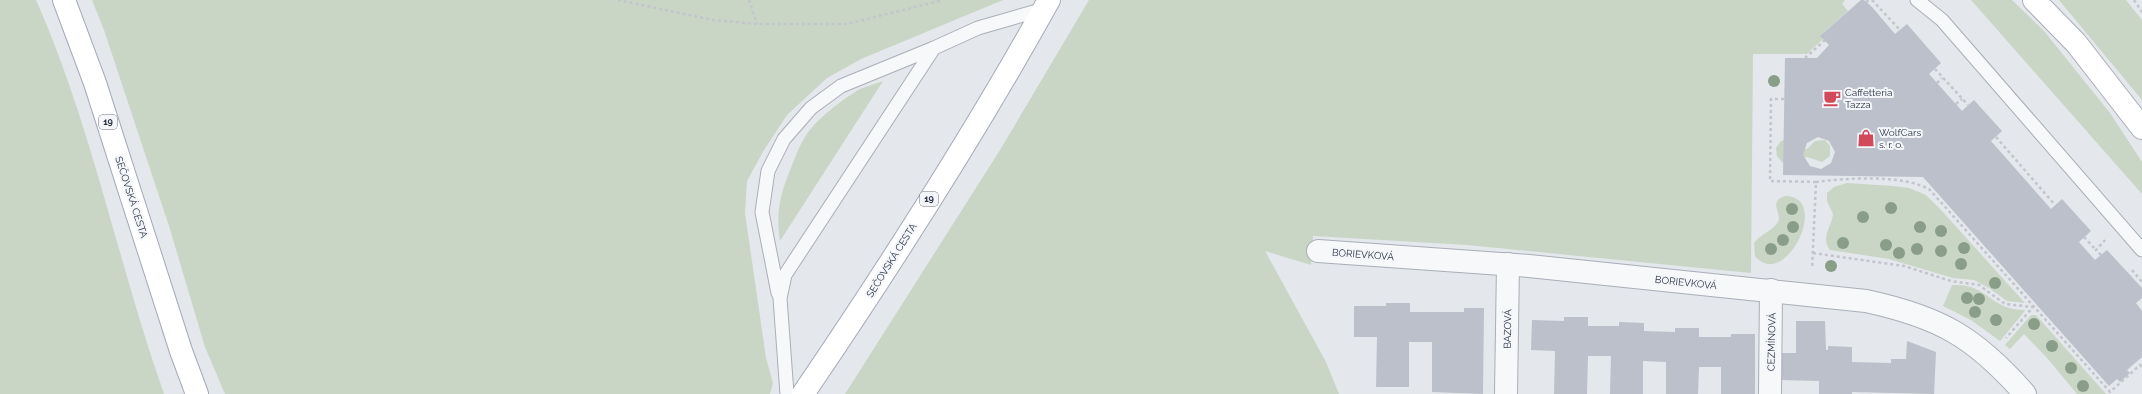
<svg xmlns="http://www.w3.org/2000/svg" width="2142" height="394" font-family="Raleway,sans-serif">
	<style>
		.green { fill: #c9d6c5 }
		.building { fill: #bbc0ca; fill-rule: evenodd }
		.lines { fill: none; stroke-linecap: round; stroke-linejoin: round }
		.lane-casing { stroke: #a9aeb7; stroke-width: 15 }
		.street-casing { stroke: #a9aeb7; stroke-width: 24 }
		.secondary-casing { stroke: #a9aeb7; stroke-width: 24 }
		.primary-casing { stroke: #a3abb8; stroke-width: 24 }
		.path { stroke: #c2c5cb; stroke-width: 2.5; stroke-dasharray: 3 3; stroke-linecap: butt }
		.lane { stroke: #f7f8fa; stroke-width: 13 }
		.street { stroke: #f7f8fa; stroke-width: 22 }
		.secondary { stroke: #fff; stroke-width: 22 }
		.primary { stroke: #fff; stroke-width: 22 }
		.tree { fill: #899d89 }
		.labels { text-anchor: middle; stroke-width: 4; stroke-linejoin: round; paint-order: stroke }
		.shield { fill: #f4f6f9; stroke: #676e7b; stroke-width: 1 }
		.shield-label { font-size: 9px; font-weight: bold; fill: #2b3445 }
		.poi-label { font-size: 10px; fill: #2b3445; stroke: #f4f6f9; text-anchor: start }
		.street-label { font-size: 10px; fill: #2b3445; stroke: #f4f6f9 }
	</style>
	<rect width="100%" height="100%" fill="#e4e7ec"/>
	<g class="green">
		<path d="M 0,0 L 36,0 C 92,126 118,264 164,394 L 0,394 Z"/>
		<path d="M 92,0 L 1003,0 L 861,59 L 827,78 L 787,115 L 764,150 L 747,181 L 745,213 L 766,358 L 773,383 L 770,394 L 225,394 L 205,347 L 169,226 L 104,30 Z"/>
		<path d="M 1089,0 L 1845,0 L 1842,4 L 1848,11 L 1821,35 L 1823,39 L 1807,54 L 1753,54 L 1751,273 L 1467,245 L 1313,236 L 1311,265 L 1265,251 L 1326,362 L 1339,394 L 845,394 L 1000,150 Z"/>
		<path d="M 1971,0 L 2012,0 L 2044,31 L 2110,113 L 2142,162 L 2142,194 Z"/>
		<path d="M 2059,0 L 2126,0 L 2142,20 L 2142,100 Z"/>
		<path d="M 883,81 L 780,241 C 776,216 779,197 789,173 C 794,161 798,148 805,137 C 814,121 844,98 860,89 C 867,86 876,84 883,81 Z"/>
		<path d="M 1786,140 L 1802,150 L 1807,149 L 1815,141 L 1825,140 L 1830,146 L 1830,156 L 1822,162 L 1807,157 L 1783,163 L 1777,156 L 1776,148 L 1781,141 Z"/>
		<path d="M 1847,183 L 1893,186 L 1909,188 L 1926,195 L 1941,210 L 2025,303 L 2007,301 L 1989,288 L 1974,280 L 1953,278 L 1889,259 L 1830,250 C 1820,238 1832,226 1833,214 L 1827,201 L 1827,193 L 1834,187 Z"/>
		<path d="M 1785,196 C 1832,196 1785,292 1755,256 L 1754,243 C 1760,234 1773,231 1778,222 C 1783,214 1767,202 1785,196 Z"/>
		<path d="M 1952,285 C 1989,283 1989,310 2025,310 L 2024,312 L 2000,341 L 1971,320 L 1943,306 Z"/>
		<path d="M 2031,315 L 2036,315 L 2106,394 L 2077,394 L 2048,359 L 2024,334 L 2010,349 L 2005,345 Z"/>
	</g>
	<g class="building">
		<path d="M 1861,0 L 1864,0 L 1872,7 L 1895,34 L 1907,24 L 1941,63 L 1929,74 L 1962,111 L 1974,100 L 2002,131 L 1991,141 L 2051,209 L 2062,199 L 2091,231 L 2079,242 L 2095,260 L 2107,250 L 2142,288 L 2142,298 L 2136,303 L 2142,311 L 2142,357 L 2127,370 L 2130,373 L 2120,382 L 2117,379 L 2109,386 L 1923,177 L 1783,175 L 1785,58 L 1817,58 L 1829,45 L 1820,36 ZM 1818,137 L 1829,141 L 1835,152 L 1831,163 L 1821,169 L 1810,166 L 1803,155 L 1807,143 Z"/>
		<path d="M 1386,303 L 1410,303 L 1410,312 L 1464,312 L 1464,308 L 1484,308 L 1483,394 L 1432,392 L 1432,342 L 1409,342 L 1409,387 L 1376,387 L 1377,337 L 1354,337 L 1354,306 L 1386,306 Z"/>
		<path d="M 1564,317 L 1588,317 L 1588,326 L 1619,326 L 1619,322 L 1644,323 L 1644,331 L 1675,332 L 1675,328 L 1699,328 L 1699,337 L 1731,337 L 1731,334 L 1755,334 L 1755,394 L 1721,394 L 1721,367 L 1699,367 L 1698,394 L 1666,394 L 1666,362 L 1643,361 L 1643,394 L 1610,394 L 1611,356 L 1588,356 L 1587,394 L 1554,394 L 1555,351 L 1531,350 L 1532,320 L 1564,321 Z"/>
		<path d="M 1796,321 L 1825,321 L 1826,350 L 1828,350 L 1828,346 L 1852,347 L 1852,362 L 1891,363 L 1891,359 L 1906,359 L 1907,341 L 1936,352 L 1934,394 L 1852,392 L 1852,394 L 1819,394 L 1819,381 L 1780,380 L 1780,353 L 1796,353 Z"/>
	</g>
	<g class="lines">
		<g class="lane-casing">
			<g id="lane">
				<path d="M 1917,0 L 1942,20 L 2142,250"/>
				<path d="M 778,293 L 762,212 L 768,171 L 784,139 L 811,108 L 841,86 L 934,48"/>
				<path d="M 787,394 L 780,298 L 785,275 L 934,48 L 978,28 L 1044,9"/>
			</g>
		</g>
		<g class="street-casing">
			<g id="street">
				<path d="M 1318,251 L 1529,266 L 1866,301 C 1940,317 1975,337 2025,394"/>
				<path d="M 1506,394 L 1508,264"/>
				<path d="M 1770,394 L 1771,290"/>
			</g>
		</g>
		<g class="secondary-casing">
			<path id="secondary" d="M 2034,0 L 2076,43 L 2142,128"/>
		</g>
		<g class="primary-casing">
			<g id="primary">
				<path d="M 64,0 L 95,83 L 181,351 L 197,394"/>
				<path d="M 803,394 C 890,266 974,135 1049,0"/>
			</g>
		</g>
		<g class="path">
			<path d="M 618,0 L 713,20 L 757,24 L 847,24 L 943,0"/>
			<path d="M 749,0 L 757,24"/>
			<path d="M 1872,0 L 1900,30"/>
			<path d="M 2134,0 L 2142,12"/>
			<path d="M 1866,2 L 1869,0"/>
			<path d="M 1805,58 L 1825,40"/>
			<path d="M 1935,69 L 1968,105"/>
			<path d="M 1937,83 L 1942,78"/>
			<path d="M 1784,99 L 1771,99 L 1770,181 L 1816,182 L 1812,269"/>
			<path d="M 1956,104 L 1962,99"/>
			<path d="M 1996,137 L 2055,205"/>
			<path d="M 1816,182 C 1847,178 1904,174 1930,190 L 2110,392 L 2140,365 L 2142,367"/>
			<path d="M 2084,237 L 2096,250"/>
			<path d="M 1813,253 L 1904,266 L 1951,281 L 1979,285 L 2005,304 L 2033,307 L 2006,338"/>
			<path d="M 2101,255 L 2096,250 L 2105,240"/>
			<path d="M 2132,270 L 2142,282"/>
		</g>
		<use href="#lane" class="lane"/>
		<use href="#street" class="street"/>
		<use href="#secondary" class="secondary"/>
		<use href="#primary" class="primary"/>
	</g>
	<g class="tree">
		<circle cx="1774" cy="81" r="6"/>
		<circle cx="1891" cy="208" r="6"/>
		<circle cx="1792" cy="209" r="6"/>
		<circle cx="1863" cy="217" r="6"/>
		<circle cx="1793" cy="227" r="6"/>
		<circle cx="1920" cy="227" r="6"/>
		<circle cx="1941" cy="231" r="6"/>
		<circle cx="1783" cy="240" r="6"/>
		<circle cx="1843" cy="243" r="6"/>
		<circle cx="1886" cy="245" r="6"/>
		<circle cx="1964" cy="248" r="6"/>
		<circle cx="1771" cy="249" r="6"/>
		<circle cx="1917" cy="249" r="6"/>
		<circle cx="1941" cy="251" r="6"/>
		<circle cx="1899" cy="253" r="6"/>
		<circle cx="1961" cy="264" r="6"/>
		<circle cx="1831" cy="266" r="6"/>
		<circle cx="1995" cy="283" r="6"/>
		<circle cx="1967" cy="298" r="6"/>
		<circle cx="1979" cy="299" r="6"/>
		<circle cx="1975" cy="312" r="6"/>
		<circle cx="1996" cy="320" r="6"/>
		<circle cx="2034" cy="324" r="6"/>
		<circle cx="2052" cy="346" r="6"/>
		<circle cx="2071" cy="368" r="6"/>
		<circle cx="2083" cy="386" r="6"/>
	</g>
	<defs>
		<g id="cafe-bare" transform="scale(1.38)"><path d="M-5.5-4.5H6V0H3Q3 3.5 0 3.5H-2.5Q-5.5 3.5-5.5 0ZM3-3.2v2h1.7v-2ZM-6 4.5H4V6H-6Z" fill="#d1495b" stroke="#f4f6f9" stroke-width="2.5" paint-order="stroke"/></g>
		<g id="shop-bare" transform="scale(1.38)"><path d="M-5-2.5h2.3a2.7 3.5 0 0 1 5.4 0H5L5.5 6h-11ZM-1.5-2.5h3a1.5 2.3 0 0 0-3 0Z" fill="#d1495b" stroke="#f4f6f9" stroke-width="2.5" paint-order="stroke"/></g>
	</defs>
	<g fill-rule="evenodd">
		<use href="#cafe-bare" x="1832" y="98"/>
		<use href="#shop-bare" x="1866" y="138"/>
	</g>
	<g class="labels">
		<g class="shield">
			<rect x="99" y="115" width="18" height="14" rx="3"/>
			<rect x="920" y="192" width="18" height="14" rx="3"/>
		</g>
		<g class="shield-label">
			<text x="108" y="125">19</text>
			<text x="929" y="202">19</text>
		</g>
		<g class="poi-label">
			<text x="1845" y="96">Caffetteria<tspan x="1845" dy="12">Tazza</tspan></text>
			<text x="1879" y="136">WolfCars<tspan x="1879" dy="12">s. r. o.</tspan></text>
		</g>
		<g class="street-label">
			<text transform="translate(132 197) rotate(72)" y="4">SEČOVSKÁ CESTA</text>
			<text transform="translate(1363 254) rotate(4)" y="4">BORIEVKOVÁ</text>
			<text transform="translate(891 260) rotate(-58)" y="4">SEČOVSKÁ CESTA</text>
			<text transform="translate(1686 282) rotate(6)" y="4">BORIEVKOVÁ</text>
			<text transform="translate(1507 329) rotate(-89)" y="4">BAZOVÁ</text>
			<text transform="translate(1771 342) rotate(-89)" y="4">CEZMÍNOVÁ</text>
		</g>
	</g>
</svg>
